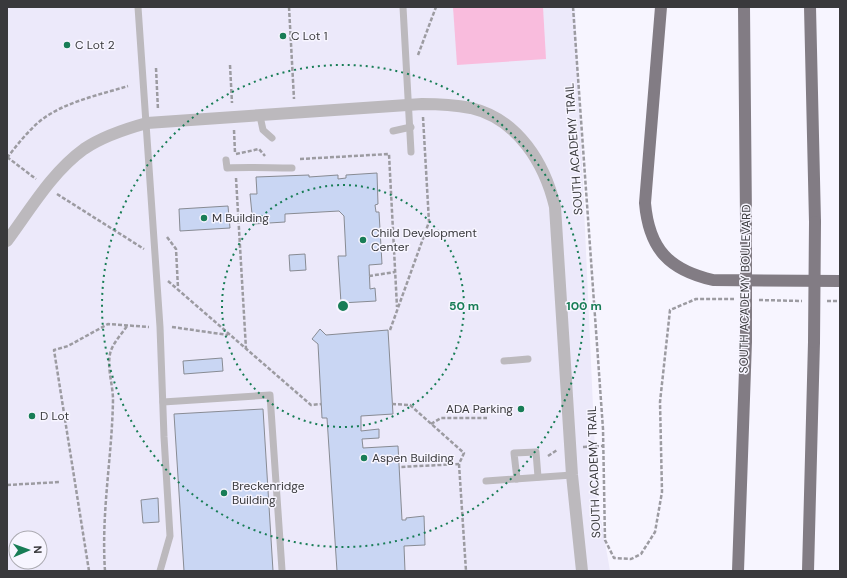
<svg xmlns="http://www.w3.org/2000/svg" width="847" height="578" font-family="'DM Sans',sans-serif">
	<style>
		.built { fill: #ece9fa; fill-rule: evenodd }
		.green { fill: #f9bcdd }
		.building { fill: #c9d6f3; stroke: #888b93 }
		.lines { fill: none; stroke-linecap: round; stroke-linejoin: round }
		.path { stroke: #9c9ba1; stroke-width: 2.5; stroke-dasharray: 4 2; stroke-linecap: butt }
		.service { stroke: #bcb9bd; stroke-width: 7 }
		.minor { stroke: #bcb9bd; stroke-width: 12 }
		.trunk { stroke: #827c84; stroke-width: 12 }
		.trunk-bridge { stroke: #827c84; stroke-width: 12 }
		.ring { fill: none; stroke: #187d56; stroke-width: 2; stroke-dasharray: 2 4 }
		.poi-dot { fill: #187d56; stroke: #f7f5ff; stroke-width: 1.5 }
		.labels { text-anchor: middle; stroke-width: 3; stroke-linejoin: round; paint-order: stroke }
		.poi-label { font-size: 12px; fill: #39393c; stroke: #f7f5ff; text-anchor: start }
		.street-label { font-size: 12px; fill: #39393c; stroke: #f7f5ff }
		.centre { fill: #187d56; stroke: #f7f5ff; stroke-width: 2 }
		.ring-label { font-size: 12px; text-anchor: middle; font-weight: bold; fill: #187d56; stroke: #f7f5ff; stroke-width: 3; stroke-linejoin: round; paint-order: stroke }
	</style>
	<rect width="100%" height="100%" fill="#f7f5ff"/>
	<path class="built" d="M 7,7 L 575,7 L 597,496 L 610,571 L 7,571 ZM 16,538 L 40,538 L 40,562 L 16,562 Z"/>
	<path class="green" d="M 453,7 L 543,7 L 546,59 L 457,65 Z"/>
	<g class="building">
		<path d="M 377,173 L 378,204 L 375,205 L 376,212 L 379,212 L 382,264 L 369,265 L 370,289 L 375,288 L 376,301 L 341,303 L 338,256 L 346,256 L 344,216 L 339,211 L 285,214 L 285,222 L 253,224 L 250,194 L 257,194 L 256,177 L 309,175 L 309,177 L 338,175 L 338,179 L 346,178 L 346,175 Z"/>
		<path d="M 228,206 L 230,228 L 180,231 L 179,209 Z"/>
		<path d="M 305,254 L 306,270 L 290,271 L 289,255 Z"/>
		<path d="M 320,329 L 326,335 L 388,330 L 393,414 L 361,416 L 361,431 L 379,429 L 379,438 L 362,439 L 363,448 L 398,446 L 402,520 L 406,520 L 406,518 L 424,516 L 425,545 L 404,546 L 405,571 L 337,571 L 327,418 L 322,418 L 318,344 L 312,339 Z"/>
		<path d="M 222,358 L 223,371 L 184,374 L 183,361 Z"/>
		<path d="M 263,409 L 273,571 L 184,571 L 174,414 Z"/>
		<path d="M 158,498 L 159,522 L 143,523 L 141,500 Z"/>
	</g>
	<g class="lines">
		<g class="path">
			<path d="M 289,7 L 294,99"/>
			<path d="M 573,7 L 603,429 L 605,540 L 614,558 L 631,559 L 641,554 L 655,532 L 662,492 L 660,402 L 670,310 L 696,299 L 734,299"/>
			<path d="M 418,55 L 436,7"/>
			<path d="M 230,65 L 232,103"/>
			<path d="M 156,68 L 158,110"/>
			<path d="M 234,130 L 235,153"/>
			<path d="M 236,154 L 259,149 L 265,156"/>
			<path d="M 7,157 L 36,179"/>
			<path d="M 7,158 C 17,145 27,132 40,121 C 64,102 99,95 128,86"/>
			<path d="M 300,159 L 389,154 L 397,307"/>
			<path d="M 236,178 L 246,349"/>
			<path d="M 57,194 L 144,249"/>
			<path d="M 167,237 L 176,249 L 178,288"/>
			<path d="M 369,276 L 395,272"/>
			<path d="M 168,281 L 311,405 L 321,404"/>
			<path d="M 759,300 L 802,301"/>
			<path d="M 827,301 L 840,301"/>
			<path d="M 172,327 L 228,335"/>
			<path d="M 390,330 L 429,222 L 423,117"/>
			<path d="M 392,404 L 410,405 L 464,453 L 459,464 L 399,467"/>
			<path d="M 431,424 L 441,418 L 487,418"/>
			<path d="M 583,447 L 603,446"/>
			<path d="M 548,456 L 557,450"/>
			<path d="M 459,464 L 466,571"/>
			<path d="M 7,485 L 60,482"/>
			<path d="M 89,571 L 54,350 L 68,346 L 108,324 L 149,327"/>
			<path d="M 105,571 C 101,512 112,458 113,400 C 113,385 107,369 110,354 C 112,344 121,335 127,326"/>
		</g>
		<g class="service">
			<path d="M 138,7 L 160,327 L 164,437 L 170,536 L 160,571"/>
			<path d="M 403,7 L 411,152"/>
			<path d="M 260,116 L 263,130 L 272,138"/>
			<path d="M 393,131 L 411,127"/>
			<path d="M 226,160 L 227,168 C 249,167 270,168 292,168"/>
			<path d="M 504,361 L 528,359"/>
			<path d="M 163,402 L 270,395 L 282,570"/>
			<path d="M 517,479 L 514,453 L 536,452 L 538,477"/>
			<path d="M 486,481 L 572,475"/>
		</g>
		<path class="minor" d="M 7,241 C 30,210 52,172 84,149 C 103,136 125,129 147,123 L 422,104 C 439,104 455,105 471,108 C 518,119 545,164 555,207 L 572,475 L 582,571"/>
		<g class="trunk">
			<path d="M 661,7 L 645,203 C 649,249 669,270 713,280 L 840,281"/>
			<path d="M 744,7 L 746,220"/>
			<path d="M 810,7 L 815,222"/>
			<path d="M 738,571 L 746,341"/>
			<path d="M 808,571 L 814,342"/>
		</g>
		<g class="trunk-bridge">
			<path d="M 746,341 L 746,220"/>
			<path d="M 814,342 L 815,222"/>
		</g>
	</g>
	<g class="ring">
		<circle cx="343" cy="306" r="121"/>
		<circle cx="343" cy="306" r="241"/>
	</g>
	<g class="poi-dot">
		<circle cx="283" cy="36" r="4"/>
		<circle cx="67" cy="45" r="4"/>
		<circle cx="204" cy="218" r="4"/>
		<circle cx="363" cy="240" r="4"/>
		<circle cx="521" cy="409" r="4"/>
		<circle cx="32" cy="416" r="4"/>
		<circle cx="364" cy="458" r="4"/>
		<circle cx="224" cy="493" r="4"/>
	</g>
	<g class="labels">
		<g class="poi-label">
			<text x="291" y="40">C Lot 1</text>
			<text x="75" y="49">C Lot 2</text>
			<text x="212" y="222">M Building</text>
			<text x="371" y="237">Child Development<tspan x="371" dy="14">Center</tspan></text>
			<text x="513" y="413" text-anchor="end">ADA Parking</text>
			<text x="40" y="420">D Lot</text>
			<text x="372" y="462">Aspen Building</text>
			<text x="232" y="490">Breckenridge<tspan x="232" dy="14">Building</tspan></text>
		</g>
		<g class="street-label">
			<text transform="translate(574 149) rotate(-94)" y="4">SOUTH ACADEMY TRAIL</text>
			<text transform="translate(745 289) rotate(-89)" y="4">SOUTH ACADEMY BOULEVARD</text>
			<text transform="translate(594 472) rotate(-92)" y="4">SOUTH ACADEMY TRAIL</text>
		</g>
	</g>
	<circle cx="343" cy="306" r="6" class="centre"/>
	<g class="ring-label">
		<text x="464" y="310">50 m</text>
		<text x="584" y="310">100 m</text>
	</g>
	<rect width="847" height="578" fill="none" stroke="#39393c" stroke-width="16"/>
	<g transform="translate(28 550) rotate(88)"><circle r="19" fill="#f7f5ff" stroke="#abaab1"/>
	<path d="M0-3L7 15L0 10L-7 15Z" fill="#187d56"/>
	<text y="-6" font-size="11" font-weight="bold" text-anchor="middle" fill="#39393c">N</text>
	</g>
</svg>
